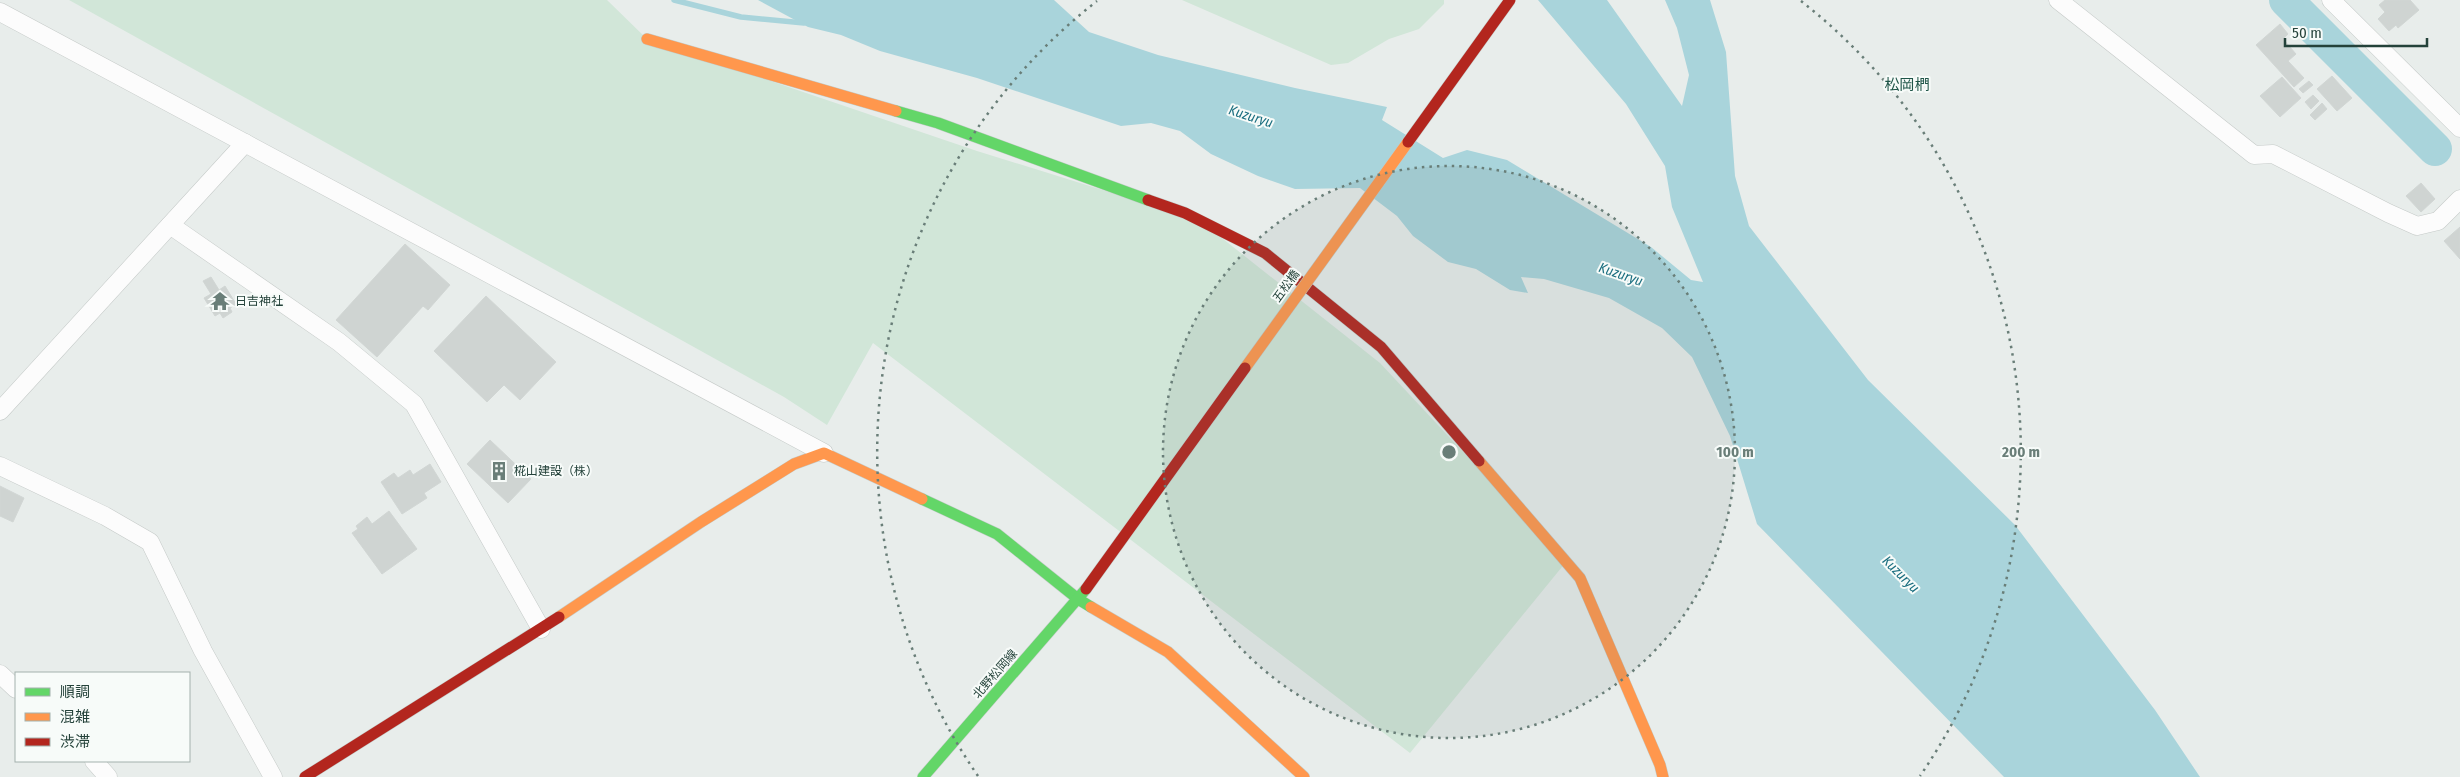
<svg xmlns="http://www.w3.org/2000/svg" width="2460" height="777" font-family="'Fira Sans Condensed','Noto Sans JP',sans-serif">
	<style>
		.green { fill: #d1e6d8 }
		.water { fill: #a9d4db }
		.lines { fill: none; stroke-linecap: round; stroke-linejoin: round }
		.stream { stroke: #a9d4db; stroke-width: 5.5 }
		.river { stroke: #a9d4db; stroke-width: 34 }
		.building { fill: #cfd4d2; stroke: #d1d6d4 }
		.street-casing { stroke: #c5cac8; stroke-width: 19 }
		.fast-casing { stroke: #c3cbc8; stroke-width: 12 }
		.slow-casing { stroke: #c3cbc8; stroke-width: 12 }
		.jam-casing { stroke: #c3cbc8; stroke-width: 12 }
		.street { stroke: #fcfcfc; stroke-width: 18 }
		.fast { stroke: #63d668; stroke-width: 11 }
		.slow { stroke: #ff974d; stroke-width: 11 }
		.jam { stroke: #b3261e; stroke-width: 11 }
		.slow-bridge-casing { stroke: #c3cbc8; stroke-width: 12; stroke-linecap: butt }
		.jam-bridge-casing { stroke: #c3cbc8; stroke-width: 12; stroke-linecap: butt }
		.slow-bridge { stroke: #ff974d; stroke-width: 11 }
		.jam-bridge { stroke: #b3261e; stroke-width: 11 }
		.ring { fill: none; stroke: #697e78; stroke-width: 2.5; stroke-dasharray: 2.5 5 }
		.labels { text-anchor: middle; stroke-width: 4; stroke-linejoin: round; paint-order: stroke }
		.street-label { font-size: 12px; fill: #24423a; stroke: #f7fbf9 }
		.poi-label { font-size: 12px; fill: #24423a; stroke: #f7fbf9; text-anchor: start }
		.water-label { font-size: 14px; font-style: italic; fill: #1c6f80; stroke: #f7fbf9 }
		.quarter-label { font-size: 15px; fill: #1f5548; stroke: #f7fbf9 }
		.centre { fill: #697e78; stroke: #f7fbf9; stroke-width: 2.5 }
		.ring-label { font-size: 15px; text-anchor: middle; font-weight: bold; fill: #697e78; stroke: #f7fbf9; stroke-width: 4; stroke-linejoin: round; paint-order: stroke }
	</style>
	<rect width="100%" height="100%" fill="#e8edeb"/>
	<g class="green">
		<path d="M 69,0 L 607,0 L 647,39 L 977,151 L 1199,220 L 1380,363 L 1566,562 L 1410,753 L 873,343 L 827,425 L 784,397 Z"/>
		<path d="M 1182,0 L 1444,0 L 1444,4 L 1419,29 L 1389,39 L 1348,63 L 1331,65 Z"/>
	</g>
	<path class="water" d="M 758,0 L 1054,0 L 1089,32 L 1158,55 L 1295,88 L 1387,107 L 1382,120 L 1443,158 L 1467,150 L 1507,160 L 1651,247 L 1691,280 L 1703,282 L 1672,207 L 1665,166 L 1626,104 L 1538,0 L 1607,0 L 1682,106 L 1689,75 L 1677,28 L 1665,0 L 1710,0 L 1726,52 L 1735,176 L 1749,226 L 1868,380 L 2015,525 L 2155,710 L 2200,777 L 2004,777 L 1757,524 L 1730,436 L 1692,357 L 1662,328 L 1609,298 L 1544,279 L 1521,277 L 1528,293 L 1510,290 L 1476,269 L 1448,262 L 1413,236 L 1397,216 L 1360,188 L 1295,189 L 1258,176 L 1211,154 L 1180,131 L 1151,123 L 1121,126 L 977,78 L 880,51 L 841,35 L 808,27 Z"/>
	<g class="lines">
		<path class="stream" d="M 674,0 L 741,17 L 804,23"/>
		<path class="river" d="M 2286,0 L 2435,149"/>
	</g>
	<g class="building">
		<path d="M 2385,0 L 2410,0 L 2419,10 L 2398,28 L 2396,25 L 2389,31 L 2378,19 L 2385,12 L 2379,5 Z"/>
		<path d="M 2280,24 L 2288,34 L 2283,39 L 2296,54 L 2288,61 L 2304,78 L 2294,87 L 2256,45 Z"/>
		<path d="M 2332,76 L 2352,98 L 2337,111 L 2317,89 Z"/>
		<path d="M 2282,77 L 2301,98 L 2280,117 L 2260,96 Z"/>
		<path d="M 2309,81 L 2313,85 L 2303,93 L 2299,89 Z"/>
		<path d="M 2313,95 L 2319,101 L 2311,109 L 2305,102 Z"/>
		<path d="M 2322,103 L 2327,109 L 2315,120 L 2310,115 Z"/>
		<path d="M 2421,183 L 2435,199 L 2421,212 L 2406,196 Z"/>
		<path d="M 2460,227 L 2460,259 L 2444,241 Z"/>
		<path d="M 405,244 L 450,285 L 428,310 L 423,306 L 377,357 L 336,320 Z"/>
		<path d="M 211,277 L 219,290 L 225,286 L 236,304 L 230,308 L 232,312 L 223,318 L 220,313 L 215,316 L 204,298 L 211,294 L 203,281 Z"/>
		<path d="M 486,296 L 556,362 L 520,400 L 504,385 L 487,402 L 434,351 Z"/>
		<path d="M 490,440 L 531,479 L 508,503 L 467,464 Z"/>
		<path d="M 430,464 L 441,482 L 424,493 L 427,498 L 402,514 L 381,482 L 394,473 L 398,478 L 410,470 L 413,475 Z"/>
		<path d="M 0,486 L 24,498 L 13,522 L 0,516 Z"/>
		<path d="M 389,511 L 417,549 L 382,574 L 352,533 L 358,529 L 356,526 L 367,517 L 372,524 Z"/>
	</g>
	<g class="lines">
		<g class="street-casing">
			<g id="street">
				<path d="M 2058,0 L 2254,155 L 2273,154 L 2388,213 L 2417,226 L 2438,221 L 2460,199"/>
				<path d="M 2331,0 L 2460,128"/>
				<path d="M 0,12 L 824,453"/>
				<path d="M 170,225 L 339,342 L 414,404 L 541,629"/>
				<path d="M 0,411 L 245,143"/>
				<path d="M 0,466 L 105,516 L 150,542 L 203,651 L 273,777"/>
				<path d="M 0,674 L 16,689"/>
				<path d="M 94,761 L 108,777"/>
			</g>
		</g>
		<g class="fast-casing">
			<g id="fast">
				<path d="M 896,111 L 938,123 L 1148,200"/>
				<path d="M 922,499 L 997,534 L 1078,599 L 1091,607"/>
				<path d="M 923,777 L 1086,589"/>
			</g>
		</g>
		<g class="slow-casing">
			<g id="slow">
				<path d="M 647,39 L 896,111"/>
				<path d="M 1479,461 L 1580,578 L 1660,765 L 1663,777"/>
				<path d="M 1091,607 L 1168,652 L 1304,777"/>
				<path d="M 559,617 L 701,522 L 794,464 L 824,453 L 922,499"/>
			</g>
		</g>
		<g class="jam-casing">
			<g id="jam">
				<path d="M 1148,200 L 1185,213 L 1265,253 L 1381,347 L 1479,461"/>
				<path d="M 305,777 L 559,617"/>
			</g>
		</g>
		<use href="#street" class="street"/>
		<use href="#fast" class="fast"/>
		<use href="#slow" class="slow"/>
		<use href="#jam" class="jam"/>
		<g class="slow-bridge-casing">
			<path id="slow-bridge" d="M 1245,368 L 1408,142"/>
		</g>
		<g class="jam-bridge-casing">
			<g id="jam-bridge">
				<path d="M 1408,142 L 1510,0"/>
				<path d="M 1086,589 L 1245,368"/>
			</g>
		</g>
		<use href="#slow-bridge" class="slow-bridge"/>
		<use href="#jam-bridge" class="jam-bridge"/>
	</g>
	<circle cx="1449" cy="452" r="286" fill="#697e78" fill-opacity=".12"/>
	<g class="ring">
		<circle cx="1449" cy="452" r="286"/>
		<path d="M978 776A572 572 0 0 1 1097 1M1801 1A572 572 0 0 1 1920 776"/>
	</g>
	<defs>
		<g id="temple-bare" transform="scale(1.5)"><path d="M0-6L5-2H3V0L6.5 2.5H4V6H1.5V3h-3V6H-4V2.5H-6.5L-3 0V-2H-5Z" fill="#697e78" stroke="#f7fbf9" stroke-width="2.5" paint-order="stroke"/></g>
		<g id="building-bare" transform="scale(1.5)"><path d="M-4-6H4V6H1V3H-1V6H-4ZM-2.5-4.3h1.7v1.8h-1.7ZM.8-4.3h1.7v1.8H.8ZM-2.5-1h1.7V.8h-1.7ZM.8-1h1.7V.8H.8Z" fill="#697e78" stroke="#f7fbf9" stroke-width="2.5" paint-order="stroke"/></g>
	</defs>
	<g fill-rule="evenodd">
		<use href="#temple-bare" x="220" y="301"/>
		<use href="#building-bare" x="499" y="471"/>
	</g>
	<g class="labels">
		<g class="street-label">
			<text transform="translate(1286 286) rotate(-54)" y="4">五松橋</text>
			<text transform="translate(995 674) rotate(-49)" y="4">北野松岡線</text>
		</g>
		<g class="poi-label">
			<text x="235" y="305">日吉神社</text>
			<text x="514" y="475">椛山建設（株）</text>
		</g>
		<g class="water-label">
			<text transform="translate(1251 116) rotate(18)" y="5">Kuzuryu</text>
			<text transform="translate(1621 274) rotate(19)" y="5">Kuzuryu</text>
			<text transform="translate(1901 574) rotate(45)" y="5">Kuzuryu</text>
		</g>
		<g class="quarter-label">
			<text x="1907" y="90">松岡椚</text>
		</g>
	</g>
	<circle cx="1449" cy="452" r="8" class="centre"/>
	<g class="ring-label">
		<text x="1735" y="457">100 m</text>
		<text x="2021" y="457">200 m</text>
	</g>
	<rect x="15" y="672" width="175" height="90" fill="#f7fbf9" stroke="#a3b1ad"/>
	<rect x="25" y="688" width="25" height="8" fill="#63d668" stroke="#a3b1ad"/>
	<text x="60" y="697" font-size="15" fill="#24423a">順調</text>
	<rect x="25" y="713" width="25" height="8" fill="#ff974d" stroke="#a3b1ad"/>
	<text x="60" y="722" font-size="15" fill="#24423a">混雑</text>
	<rect x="25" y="738" width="25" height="8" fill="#b3261e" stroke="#a3b1ad"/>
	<text x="60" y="747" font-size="15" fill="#24423a">渋滞</text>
	<path d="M2285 38v8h142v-8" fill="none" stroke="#24423a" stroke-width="2.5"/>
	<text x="2292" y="38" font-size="15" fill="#24423a" stroke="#f7fbf9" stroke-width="4" paint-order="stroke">50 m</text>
</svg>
